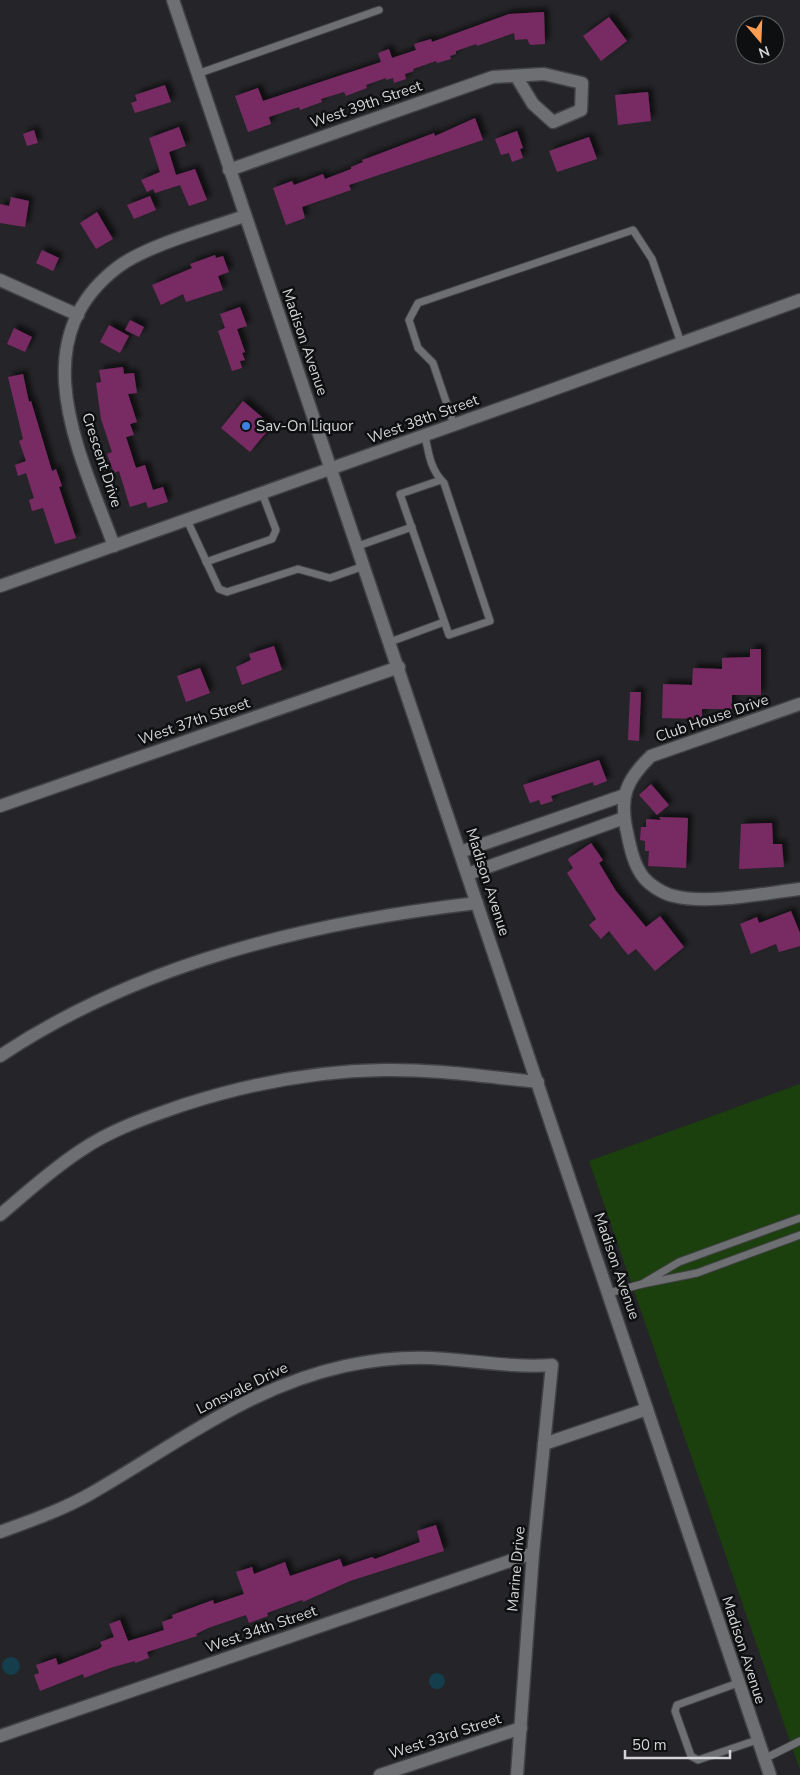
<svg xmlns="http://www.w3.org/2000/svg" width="800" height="1775" font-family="'Nunito Sans',sans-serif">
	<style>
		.green { fill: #1b3f0d }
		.water { fill: #143e4c }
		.building { fill: #782a64; filter: url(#shadow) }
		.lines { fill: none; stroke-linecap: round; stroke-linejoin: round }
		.lane-casing { stroke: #414244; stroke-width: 9 }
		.street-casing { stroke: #414244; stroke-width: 15 }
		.secondary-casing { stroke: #414244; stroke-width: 15 }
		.lane { stroke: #6e6f73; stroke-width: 7 }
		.street { stroke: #6e6f73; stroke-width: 12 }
		.secondary { stroke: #6e6f73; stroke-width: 12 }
		.shop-dot { fill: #3f7fe0; stroke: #0e0f10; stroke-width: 2 }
		.labels { text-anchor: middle; stroke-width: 5; stroke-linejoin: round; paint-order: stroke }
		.street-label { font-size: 15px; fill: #d3d4d6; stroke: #0e0f10 }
		.poi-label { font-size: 15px; fill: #d3d4d6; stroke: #0e0f10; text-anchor: start }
	</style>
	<defs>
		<filter id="shadow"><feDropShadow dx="4.5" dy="-4.5" stdDeviation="2.5" flood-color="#0009"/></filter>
	</defs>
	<rect width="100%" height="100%" fill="#252529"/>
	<path class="green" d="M 800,1084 L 800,1770 L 589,1161 Z"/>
	<g class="water">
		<circle cx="11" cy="1666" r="9"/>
		<circle cx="437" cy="1681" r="8"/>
	</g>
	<g class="building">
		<path d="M 544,12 L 545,44 L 530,45 L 527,39 L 515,40 L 514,33 L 477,46 L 476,44 L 456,51 L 456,54 L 450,56 L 451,59 L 437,63 L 436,61 L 413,69 L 414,71 L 405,74 L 406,79 L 394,83 L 393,78 L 386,80 L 386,78 L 366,85 L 367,88 L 346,96 L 344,92 L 321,99 L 322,102 L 300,110 L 299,107 L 269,117 L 271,124 L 248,132 L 235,96 L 258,88 L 263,101 L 381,62 L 378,53 L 389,49 L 392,58 L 416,50 L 414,44 L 431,39 L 432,42 L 509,14 Z"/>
		<path d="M 609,17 L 627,41 L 601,61 L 583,36 Z"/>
		<path d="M 165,85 L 171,102 L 135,113 L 131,103 L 137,101 L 135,95 Z"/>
		<path d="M 648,92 L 651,121 L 618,125 L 615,95 Z"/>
		<path d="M 475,118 L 483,140 L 349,185 L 351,190 L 302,207 L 305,218 L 286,225 L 273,188 L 292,181 L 294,185 L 323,174 L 325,179 L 351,169 L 351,167 L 363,162 L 362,160 L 368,158 L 434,133 L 435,136 Z"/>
		<path d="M 179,127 L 186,146 L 169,152 L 176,175 L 195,169 L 207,200 L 189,206 L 180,185 L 155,193 L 153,189 L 147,192 L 141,180 L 160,172 L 149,138 Z"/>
		<path d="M 34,130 L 38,143 L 27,146 L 23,134 Z"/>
		<path d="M 517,131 L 523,148 L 520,149 L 523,158 L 512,162 L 509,153 L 501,155 L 495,139 Z"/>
		<path d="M 589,137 L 597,159 L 557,172 L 549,151 Z"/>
		<path d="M 150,196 L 156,210 L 134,219 L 127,205 Z"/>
		<path d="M 11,197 L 29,201 L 25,227 L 0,223 L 0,204 L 9,206 Z"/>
		<path d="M 97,212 L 113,239 L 96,249 L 80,223 Z"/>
		<path d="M 42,250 L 59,258 L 53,271 L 36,263 Z"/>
		<path d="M 215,255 L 216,258 L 223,256 L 229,272 L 218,276 L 223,290 L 186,302 L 183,294 L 161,305 L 152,285 L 192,268 L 190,264 Z"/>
		<path d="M 240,307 L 247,326 L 237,329 L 245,352 L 242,353 L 245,360 L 240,361 L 242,368 L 232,371 L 218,331 L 225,328 L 220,314 Z"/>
		<path d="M 130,320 L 144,327 L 139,337 L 125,330 Z"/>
		<path d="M 109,325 L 129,336 L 120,353 L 100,342 Z"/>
		<path d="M 14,328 L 32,337 L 25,352 L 7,344 Z"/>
		<path d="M 123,367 L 124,374 L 134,373 L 137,393 L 128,394 L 137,422 L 130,424 L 134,435 L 126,437 L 136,468 L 145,465 L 153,490 L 163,487 L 168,502 L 148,508 L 146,502 L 130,507 L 119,471 L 114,473 L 107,454 L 112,452 L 101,419 L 96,383 L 101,382 L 99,370 Z"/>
		<path d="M 23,374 L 29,402 L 31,401 L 52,471 L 56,469 L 62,486 L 59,487 L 76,538 L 55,544 L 43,508 L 32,511 L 29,500 L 34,498 L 26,473 L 18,476 L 15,465 L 26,461 L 19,441 L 23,439 L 8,377 Z"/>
		<path d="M 243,401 L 269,423 L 269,429 L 250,452 L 221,428 Z"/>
		<path d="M 274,646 L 282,670 L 242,685 L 236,667 L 251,660 L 249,654 Z"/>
		<path d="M 750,649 L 761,649 L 761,695 L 732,695 L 732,709 L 702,709 L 702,719 L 662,718 L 663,684 L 692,685 L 693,668 L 722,669 L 722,658 L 750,657 Z"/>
		<path d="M 200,668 L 210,693 L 186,702 L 177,676 Z"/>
		<path d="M 630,692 L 641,692 L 639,741 L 628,740 Z"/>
		<path d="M 599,760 L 607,781 L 594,786 L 593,782 L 551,796 L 553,801 L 541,805 L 539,800 L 530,803 L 523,785 Z"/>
		<path d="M 651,784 L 669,805 L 657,815 L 639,795 Z"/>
		<path d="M 659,817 L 688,818 L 686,868 L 648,866 L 649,851 L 645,851 L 645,841 L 640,840 L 641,827 L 646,827 L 646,819 L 661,820 Z"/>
		<path d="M 772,823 L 773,844 L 782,844 L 784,867 L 739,869 L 741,824 Z"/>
		<path d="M 591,843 L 603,860 L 599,863 L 616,891 L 646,927 L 660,916 L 684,947 L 655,971 L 636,949 L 628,955 L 609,931 L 601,939 L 589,925 L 596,919 L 567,873 L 573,868 L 568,860 L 569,858 Z"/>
		<path d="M 791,911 L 800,933 L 800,946 L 779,952 L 776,944 L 751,954 L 740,924 L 757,917 L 759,923 Z"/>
		<path d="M 436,1525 L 444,1551 L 350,1581 L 303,1602 L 302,1600 L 267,1613 L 268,1616 L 249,1623 L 246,1615 L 208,1628 L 196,1634 L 197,1636 L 147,1652 L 149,1658 L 135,1663 L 135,1661 L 110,1668 L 84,1678 L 83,1674 L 40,1691 L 34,1675 L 39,1673 L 36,1665 L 56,1658 L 58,1665 L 99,1649 L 102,1646 L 100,1642 L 114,1637 L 109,1624 L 120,1620 L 128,1641 L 145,1636 L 164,1630 L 162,1622 L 173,1618 L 172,1615 L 213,1600 L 214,1604 L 244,1594 L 236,1572 L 252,1567 L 254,1574 L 285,1562 L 290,1576 L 340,1559 L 343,1567 L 372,1557 L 375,1559 L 420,1542 L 417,1531 Z"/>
	</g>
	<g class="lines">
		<g class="lane-casing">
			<g id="lane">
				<path d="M 197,74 L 379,10"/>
				<path d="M 454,425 L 433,363 L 418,348 L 409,320 L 418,303 L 633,230 L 652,259 L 681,343"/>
				<path d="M 425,436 C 429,454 430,469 444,483 L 490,621 L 449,635 L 400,494 L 441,480"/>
				<path d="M 187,520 L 219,589 L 227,592 L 298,569 L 330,578 L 364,566"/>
				<path d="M 358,546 L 412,527"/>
				<path d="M 206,562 L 272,539 L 276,530 L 262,493"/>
				<path d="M 390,642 L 444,622"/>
				<path d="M 800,1218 L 679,1262 L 642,1284 L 697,1273 L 800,1235"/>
				<path d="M 609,1293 L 642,1284"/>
				<path d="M 738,1683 L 677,1705 L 675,1711 L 691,1756 L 698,1760 L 757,1740"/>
				<path d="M 764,1759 L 800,1741"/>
			</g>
		</g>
		<g class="street-casing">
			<g id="street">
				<path d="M 229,170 L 493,77 L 544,74 L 582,83 L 581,110 L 553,122 L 533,104 L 516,76"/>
				<path d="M 0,280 L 78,315"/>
				<path d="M 114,546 C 81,455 20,341 118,267 C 147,245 209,229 244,216"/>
				<path d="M 800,704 L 651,756 C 626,780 619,797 627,832 C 630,847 634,866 644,878 C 651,886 664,894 674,896 C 706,905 766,893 800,889"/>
				<path d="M 0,806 L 399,667"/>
				<path d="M 460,852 L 625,795"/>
				<path d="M 468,874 L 624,818"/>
				<path d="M 0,1056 C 139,963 312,922 477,903"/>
				<path d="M 0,1215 C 26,1193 51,1170 80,1151 C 110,1130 148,1117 183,1105 C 248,1084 315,1071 383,1070 C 435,1069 487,1077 538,1082"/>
				<path d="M 544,1444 L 647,1409"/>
				<path d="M 0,1532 C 30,1521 62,1510 90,1494 C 176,1445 246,1388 345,1366 C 373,1360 403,1357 431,1358 C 471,1360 512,1368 552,1365 L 533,1553 L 517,1775"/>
				<path d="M 0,1736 L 533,1553"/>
				<path d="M 380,1775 L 521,1728"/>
			</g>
		</g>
		<g class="secondary-casing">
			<g id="secondary">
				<path d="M 173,0 L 770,1775"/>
				<path d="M 0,586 L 535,396 L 800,300"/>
			</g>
		</g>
		<use href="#lane" class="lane"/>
		<use href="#street" class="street"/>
		<use href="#secondary" class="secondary"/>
	</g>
	<circle class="shop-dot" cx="246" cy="426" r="5"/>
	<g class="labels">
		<g class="street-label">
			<text transform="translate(366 104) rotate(-19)" y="5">West 39th Street</text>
			<text transform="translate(305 342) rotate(71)" y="5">Madison Avenue</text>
			<text transform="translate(423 419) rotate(-20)" y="5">West 38th Street</text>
			<text transform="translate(102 460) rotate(72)" y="5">Crescent Drive</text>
			<text transform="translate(712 718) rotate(-19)" y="5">Club House Drive</text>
			<text transform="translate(194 721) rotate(-19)" y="5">West 37th Street</text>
			<text transform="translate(488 882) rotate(72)" y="5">Madison Avenue</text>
			<text transform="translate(617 1266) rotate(71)" y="5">Madison Avenue</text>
			<text transform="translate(242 1388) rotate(-26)" y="5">Lonsvale Drive</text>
			<text transform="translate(516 1569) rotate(-85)" y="5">Marine Drive</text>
			<text transform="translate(261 1629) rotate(-19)" y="5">West 34th Street</text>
			<text transform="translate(744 1650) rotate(72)" y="5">Madison Avenue</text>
			<text transform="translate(445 1736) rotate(-18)" y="5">West 33rd Street</text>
		</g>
		<g class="poi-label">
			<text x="256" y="431">Sav-On Liquor</text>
		</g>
	</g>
	<g transform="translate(760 40) rotate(161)"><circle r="24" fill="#0e0f10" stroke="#5d5e5f"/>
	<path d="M0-4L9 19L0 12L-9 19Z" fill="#fc9d54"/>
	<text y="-8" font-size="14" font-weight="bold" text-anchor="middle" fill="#d3d4d6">N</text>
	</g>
	<path d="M625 1750v8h105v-8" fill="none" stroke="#d3d4d6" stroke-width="2.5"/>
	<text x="632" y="1750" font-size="15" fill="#d3d4d6" stroke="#0e0f10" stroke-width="4" paint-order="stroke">50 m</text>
</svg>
